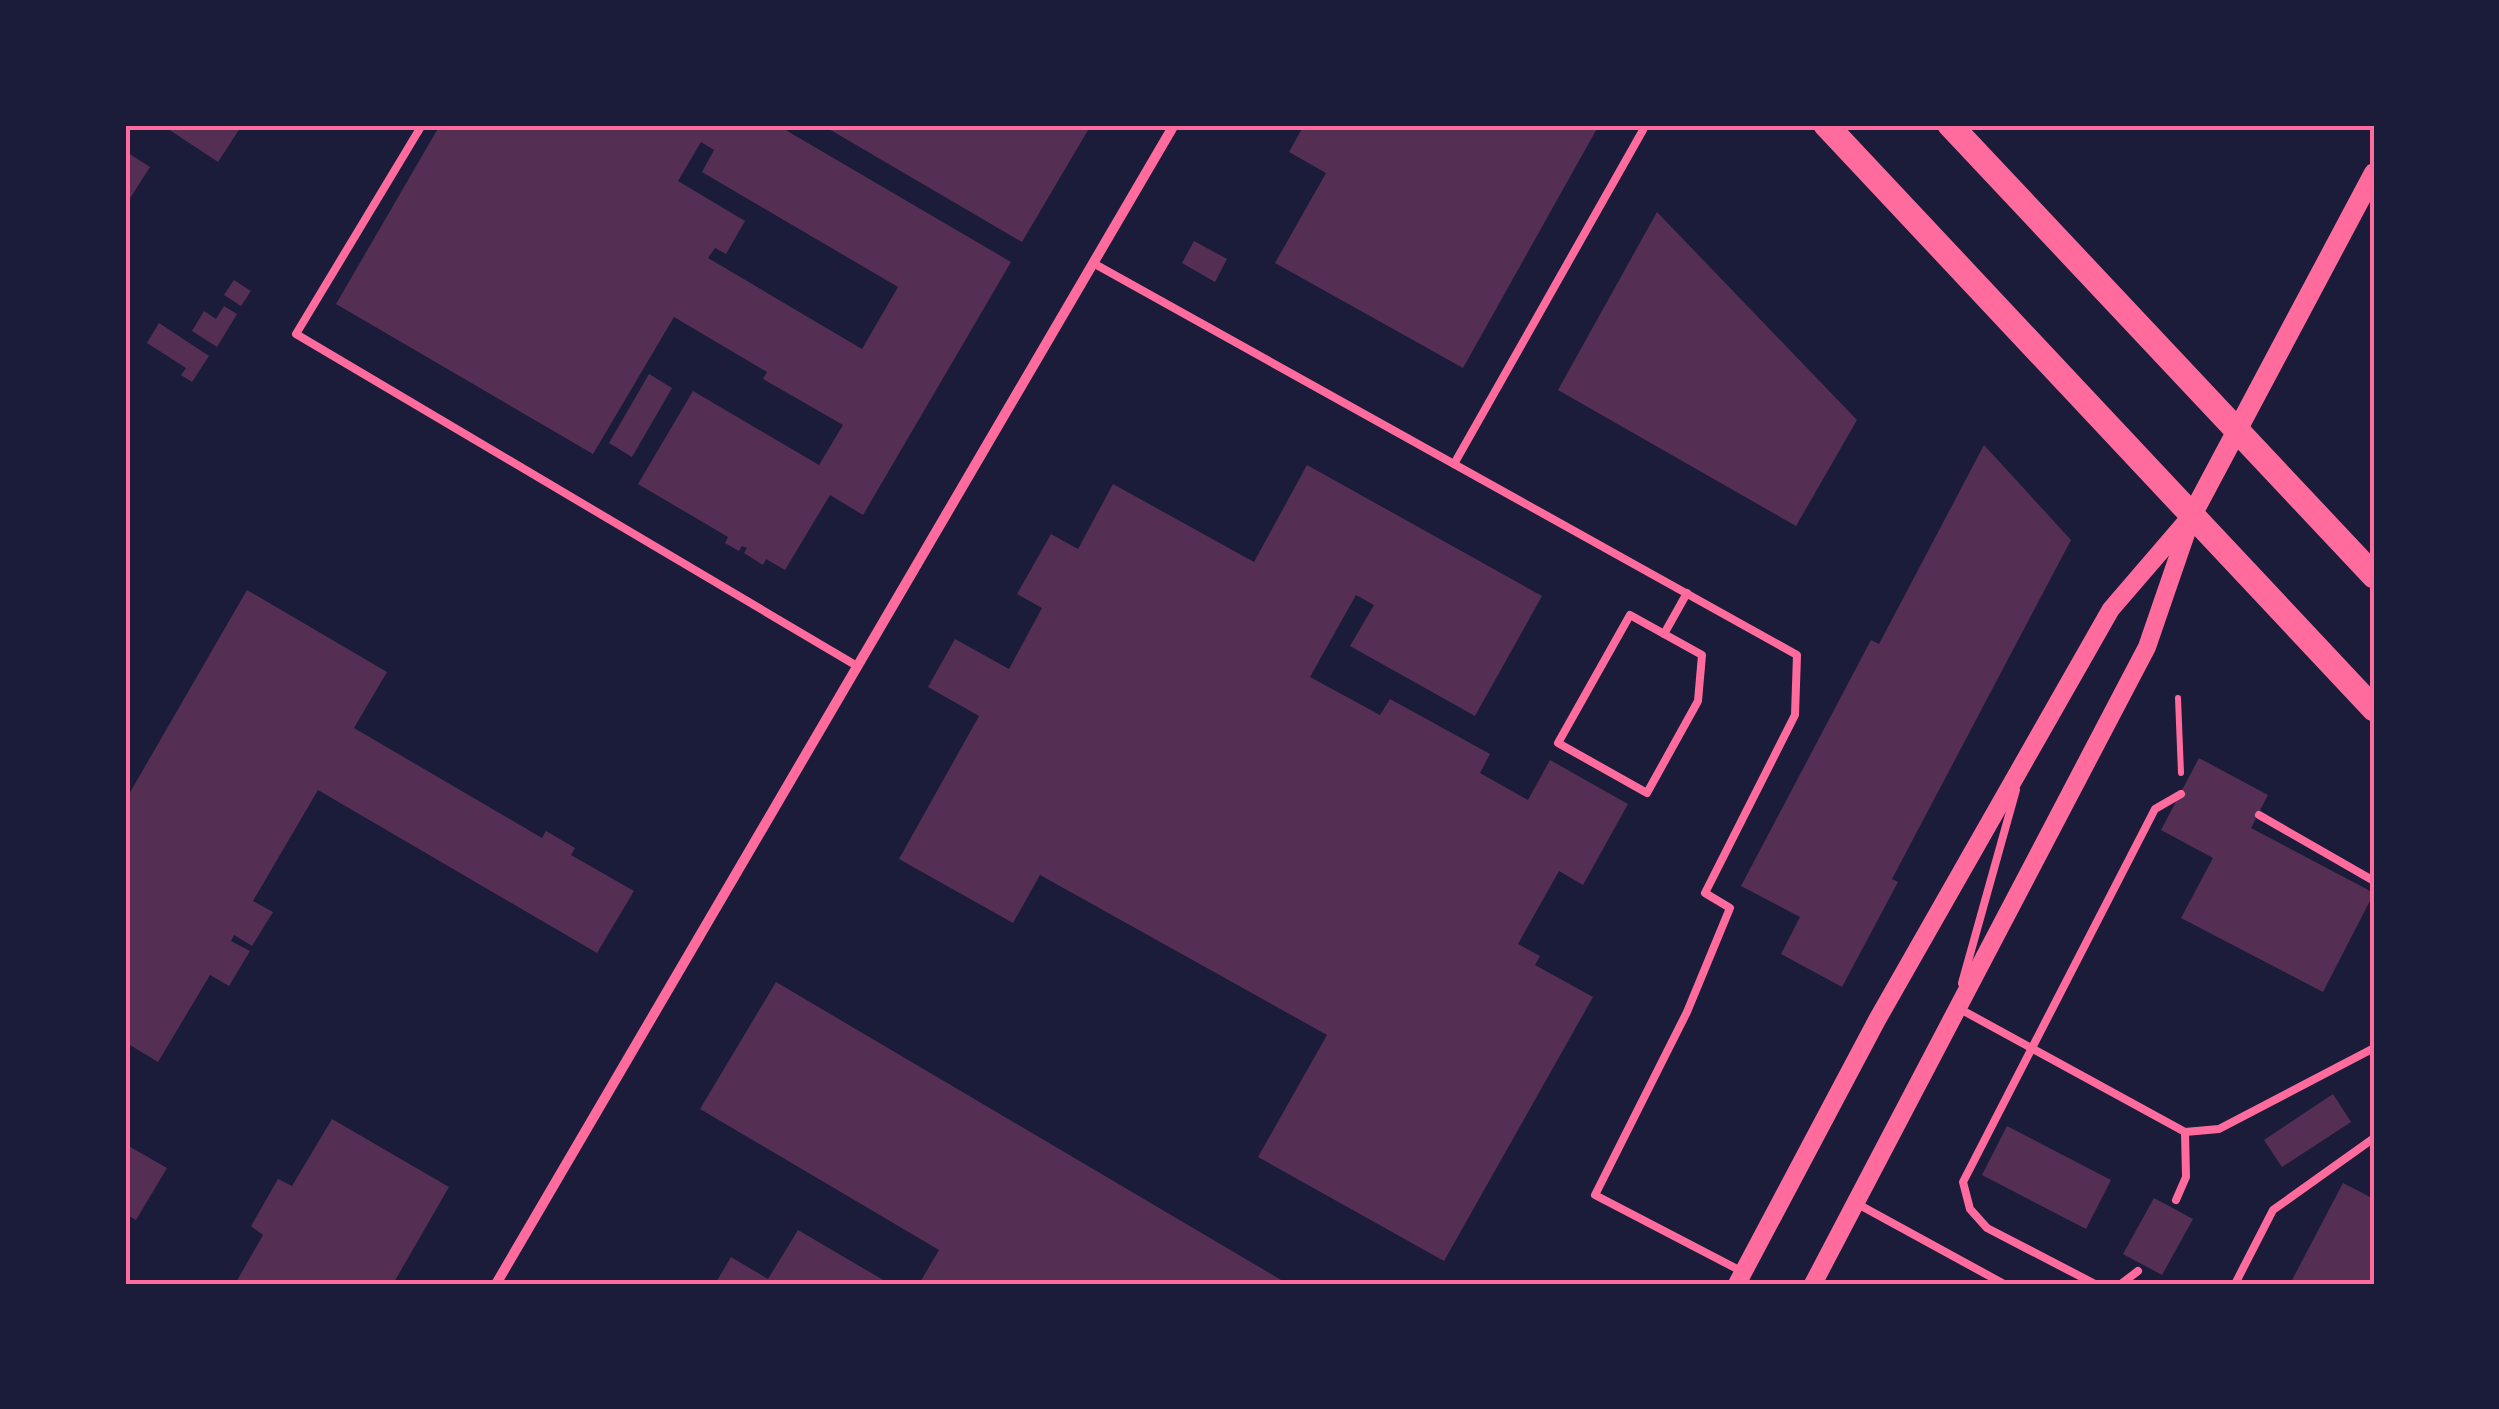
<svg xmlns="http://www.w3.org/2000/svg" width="2499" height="1409" font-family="'Source Serif 4',serif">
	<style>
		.building { fill: #542f53; fill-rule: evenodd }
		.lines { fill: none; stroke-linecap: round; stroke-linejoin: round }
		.path { stroke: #ff6b9d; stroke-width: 6 }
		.service { stroke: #ff6b9d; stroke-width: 8 }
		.minor { stroke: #ff6b9d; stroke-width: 10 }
		.tertiary { stroke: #ff6b9d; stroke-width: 18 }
		.secondary { stroke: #ff6b9d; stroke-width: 20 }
		.primary { stroke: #ff6b9d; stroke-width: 25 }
		.neatline { fill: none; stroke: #ff6b9d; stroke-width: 4 }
	</style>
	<rect width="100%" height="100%" fill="#1b1b3a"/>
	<g class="building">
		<path d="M 162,125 L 242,125 L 218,162 Z"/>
		<path d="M 440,125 L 777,125 L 1011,262 L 863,515 L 830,495 L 785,570 L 766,559 L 763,565 L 744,553 L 747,548 L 742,546 L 739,551 L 725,543 L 728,537 L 638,484 L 693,391 L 819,465 L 843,425 L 763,379 L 767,372 L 674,317 L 593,454 L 336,304 ZM 701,142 L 714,150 L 702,172 L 898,287 L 862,349 L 708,258 L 715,248 L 726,254 L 745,221 L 678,181 Z"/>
		<path d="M 822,125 L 1091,125 L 1022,242 Z"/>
		<path d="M 1304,125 L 1599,125 L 1463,368 L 1275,263 L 1326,173 L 1289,152 Z"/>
		<path d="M 125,151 L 150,167 L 125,206 Z"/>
		<path d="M 1657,212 L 1857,420 L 1796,526 L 1558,390 Z"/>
		<path d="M 1194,241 L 1227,259 L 1215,282 L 1182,263 Z"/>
		<path d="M 234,280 L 251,291 L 241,306 L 224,295 Z"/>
		<path d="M 224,306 L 237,314 L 217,347 L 192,331 L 204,311 L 216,319 Z"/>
		<path d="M 159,323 L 209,356 L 192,382 L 181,375 L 186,368 L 147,343 Z"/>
		<path d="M 649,374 L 672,388 L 632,457 L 609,443 Z"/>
		<path d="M 1984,445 L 2071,540 L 1892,879 L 1898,882 L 1842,987 L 1781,954 L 1800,917 L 1741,886 L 1871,640 L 1879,644 Z"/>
		<path d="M 1307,465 L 1542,596 L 1475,716 L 1350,646 L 1374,605 L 1356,595 L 1310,677 L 1380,715 L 1390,699 L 1490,754 L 1480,773 L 1528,800 L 1550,760 L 1628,804 L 1583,885 L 1559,871 L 1518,944 L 1540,956 L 1535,965 L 1593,997 L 1444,1261 L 1258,1157 L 1327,1035 L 1040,875 L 1013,923 L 899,859 L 979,716 L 928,687 L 955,639 L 1009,669 L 1042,608 L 1017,594 L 1051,534 L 1078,549 L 1113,484 L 1254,562 Z"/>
		<path d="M 247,590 L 387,672 L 354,728 L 542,838 L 546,831 L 575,848 L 571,855 L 634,891 L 597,953 L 318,790 L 253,901 L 273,912 L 252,946 L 234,935 L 231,941 L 250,951 L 229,986 L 210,975 L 158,1062 L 125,1042 L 125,801 Z"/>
		<path d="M 2199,758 L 2268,795 L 2251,828 L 2374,893 L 2323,992 L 2181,918 L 2213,858 L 2161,830 Z"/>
		<path d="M 776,982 L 1288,1284 L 919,1284 L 939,1250 L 700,1109 Z"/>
		<path d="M 2333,1094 L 2351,1122 L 2282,1167 L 2264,1140 Z"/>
		<path d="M 332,1119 L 449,1187 L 393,1284 L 235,1284 L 263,1235 L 251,1226 L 278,1179 L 292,1186 Z"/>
		<path d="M 2007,1126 L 2111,1180 L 2086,1229 L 1982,1175 Z"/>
		<path d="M 125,1144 L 167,1168 L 136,1220 L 125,1214 Z"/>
		<path d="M 2343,1183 L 2374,1199 L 2374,1284 L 2290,1284 Z"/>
		<path d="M 2154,1198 L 2193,1219 L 2162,1275 L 2123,1254 Z"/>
		<path d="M 798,1230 L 890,1284 L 715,1284 L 731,1257 L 768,1279 Z"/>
	</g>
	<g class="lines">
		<path class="path" d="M 2178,698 L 2181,773"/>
		<g class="service">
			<path d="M 422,125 L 296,334 L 857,666"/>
			<path d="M 1093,263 L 1797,655 L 1795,715 L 1705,893 L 1730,908 L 1687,1012 L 1595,1195 L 1743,1272"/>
			<path d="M 1454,464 L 1643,130"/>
			<path d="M 1630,615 L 1702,655 L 1698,701 L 1647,793 L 1558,743 Z"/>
			<path d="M 1664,634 L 1687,593"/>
			<path d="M 2259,815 L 2374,881"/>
			<path d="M 1962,983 L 2016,790"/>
			<path d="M 1960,1009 L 2185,1132 L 2219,1129 L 2374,1048"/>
			<path d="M 2176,1200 L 2186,1177 L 2185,1132"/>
			<path d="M 1854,1202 L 2004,1284"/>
			<path d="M 2095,1284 L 1987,1228 L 1970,1209 L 1963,1182 L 2155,809 L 2181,794"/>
			<path d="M 2121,1284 L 2138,1271"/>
			<path d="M 2235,1284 L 2273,1210 L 2374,1138"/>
		</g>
		<path class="minor" d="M 496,1284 L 1174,125"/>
		<g class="tertiary">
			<path d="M 1737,1284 L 1877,1020 L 2111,609 L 2192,515"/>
			<path d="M 1813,1284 L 2147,647 L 2189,525"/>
		</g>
		<path class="secondary" d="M 2192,515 L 2374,173"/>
		<g class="primary">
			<path d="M 1826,125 L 2374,709"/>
			<path d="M 1950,125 L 2374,576"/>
		</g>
	</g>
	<rect width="2499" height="1409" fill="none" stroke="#1b1b3a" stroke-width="255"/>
	<rect x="128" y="128" width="2244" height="1154" class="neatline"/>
</svg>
